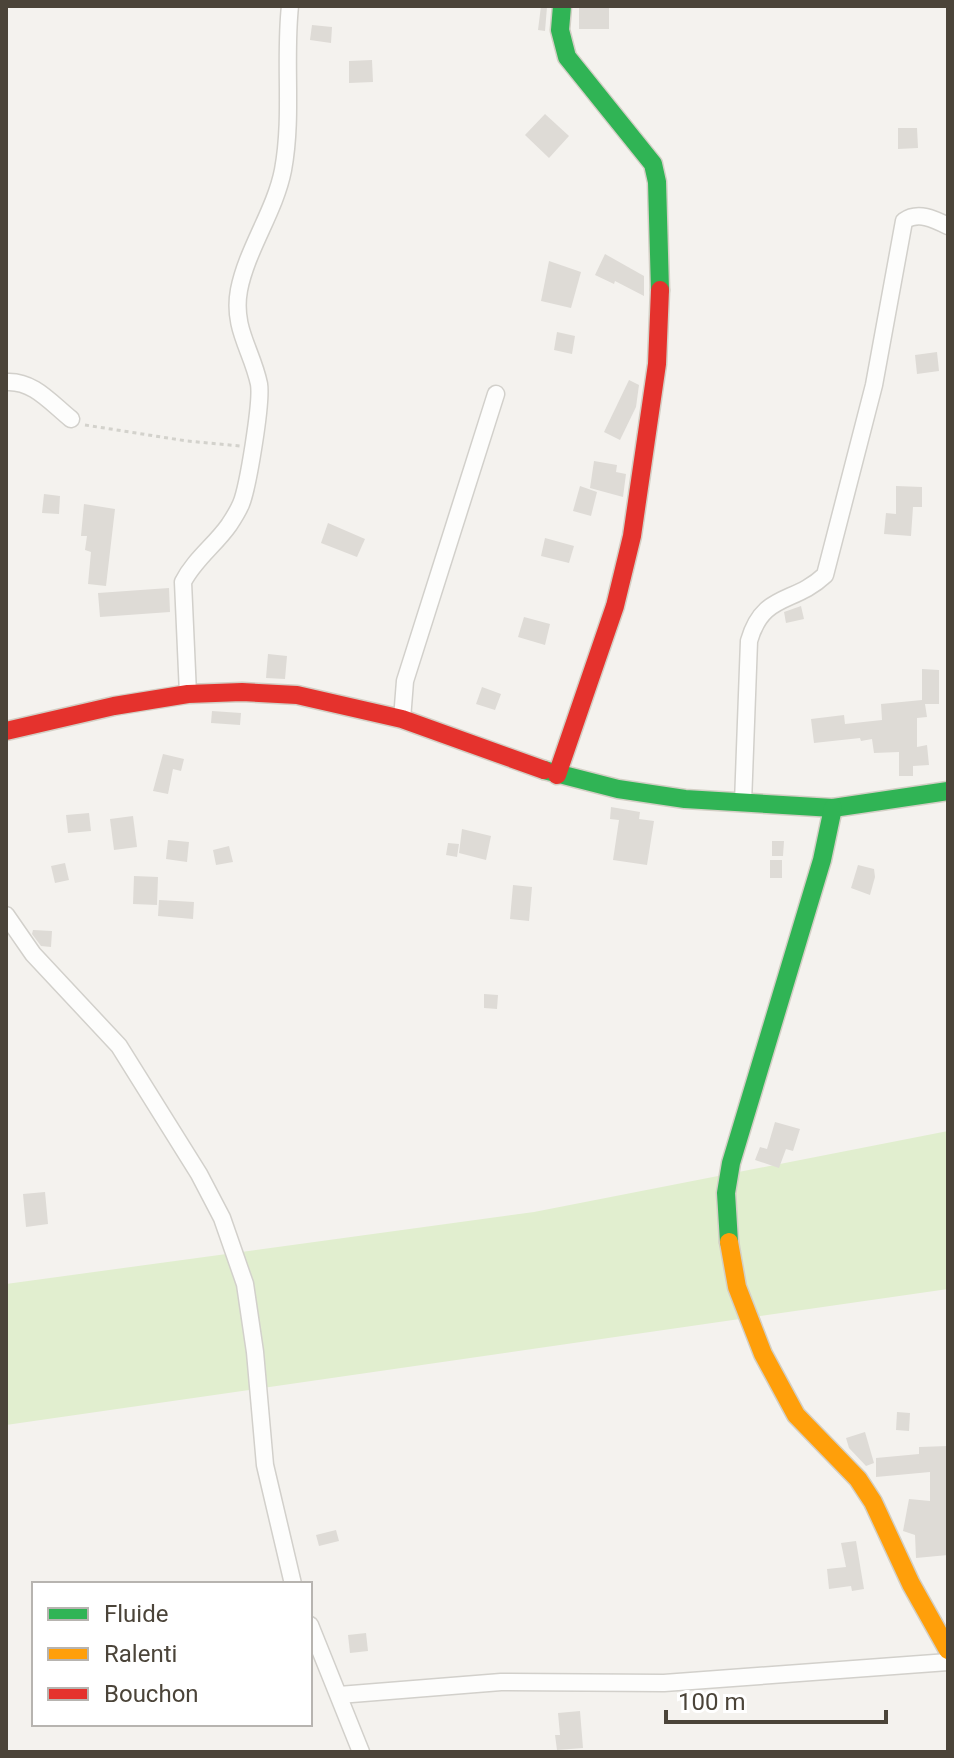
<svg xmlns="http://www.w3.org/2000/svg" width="954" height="1758" font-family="Roboto,sans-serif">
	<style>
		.green { fill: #e1eecf }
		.building { fill: #dedbd6 }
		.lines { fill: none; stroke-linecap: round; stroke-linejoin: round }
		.street-casing { stroke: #d2d0cb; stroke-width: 19 }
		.fast-casing { stroke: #d3cfc5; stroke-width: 21 }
		.slow-casing { stroke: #d3cfc5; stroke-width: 21 }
		.jam-casing { stroke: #d3cfc5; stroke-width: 21 }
		.path { stroke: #d3d2cc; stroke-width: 3; stroke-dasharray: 4 4; stroke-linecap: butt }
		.street { stroke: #fdfdfc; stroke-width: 16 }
		.fast { stroke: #30b455; stroke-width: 18 }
		.slow { stroke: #ff9f0a; stroke-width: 18 }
		.jam { stroke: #e5322d; stroke-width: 18 }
	</style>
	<rect width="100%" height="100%" fill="#f4f2ee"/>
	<path class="green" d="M 948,1131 L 948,1289 L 6,1425 L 6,1284 L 534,1212 Z"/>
	<g class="building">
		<path d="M 541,6 L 547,7 L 545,31 L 538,30 Z"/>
		<rect x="579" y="6" width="30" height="23"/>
		<path d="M 312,25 L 332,27 L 331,43 L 310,40 Z"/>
		<path d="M 372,60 L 373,82 L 349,83 L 349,61 Z"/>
		<path d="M 545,114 L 569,136 L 549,158 L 525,135 Z"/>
		<path d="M 898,128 L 917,128 L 918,148 L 898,149 Z"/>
		<path d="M 605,254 L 644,276 L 644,296 L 615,281 L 614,284 L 595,275 Z"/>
		<path d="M 549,261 L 581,272 L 571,308 L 541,301 Z"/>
		<path d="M 557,332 L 575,336 L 572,354 L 554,350 Z"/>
		<path d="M 937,352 L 939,371 L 917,374 L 915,355 Z"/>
		<path d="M 629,380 L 639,385 L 636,407 L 620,440 L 604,432 Z"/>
		<path d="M 594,461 L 617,465 L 616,472 L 626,474 L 623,497 L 590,488 Z"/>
		<path d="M 580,486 L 597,492 L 591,516 L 573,511 Z"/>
		<path d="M 896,486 L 922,487 L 922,507 L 913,507 L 911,536 L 884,534 L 886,513 L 896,514 Z"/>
		<path d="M 44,494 L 60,496 L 59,514 L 42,513 Z"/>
		<path d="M 84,504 L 115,509 L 106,586 L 88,584 L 91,552 L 85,550 L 87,536 L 81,536 Z"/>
		<path d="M 328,523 L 365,539 L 357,557 L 321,543 Z"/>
		<path d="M 545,538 L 574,546 L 569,563 L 541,556 Z"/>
		<path d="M 169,588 L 170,612 L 100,617 L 98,593 Z"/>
		<path d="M 801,606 L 804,619 L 786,623 L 784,612 Z"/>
		<path d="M 524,617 L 550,624 L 545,645 L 518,637 Z"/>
		<path d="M 268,654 L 287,656 L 285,679 L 266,678 Z"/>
		<path d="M 922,669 L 939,670 L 939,704 L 925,704 L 927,717 L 917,718 L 917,747 L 927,745 L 929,765 L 913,766 L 913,776 L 899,776 L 899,752 L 874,753 L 872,739 L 861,741 L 860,738 L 814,743 L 811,719 L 844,715 L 845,724 L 882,720 L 881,704 L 922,700 Z"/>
		<path d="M 482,687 L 501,694 L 495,710 L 476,704 Z"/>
		<path d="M 212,711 L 241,713 L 240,725 L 211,723 Z"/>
		<path d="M 163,754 L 184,759 L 181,771 L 173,769 L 168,794 L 153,791 Z"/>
		<path d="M 611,807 L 640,812 L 639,819 L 654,821 L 647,865 L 613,860 L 619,820 L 610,819 Z"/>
		<path d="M 89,813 L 91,831 L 68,833 L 66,815 Z"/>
		<path d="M 133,816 L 137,847 L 114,850 L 110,819 Z"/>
		<path d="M 462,829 L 491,836 L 486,860 L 459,853 Z"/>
		<path d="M 168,840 L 189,842 L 187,862 L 166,859 Z"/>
		<path d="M 772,841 L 784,841 L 783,856 L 772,856 Z"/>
		<path d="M 448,843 L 459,844 L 457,857 L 446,855 Z"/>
		<path d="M 229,846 L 233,862 L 216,865 L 213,850 Z"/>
		<rect x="770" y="860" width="12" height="18"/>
		<path d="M 65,863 L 69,880 L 55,883 L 51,866 Z"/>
		<path d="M 858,865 L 874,869 L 875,877 L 870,895 L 851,888 Z"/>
		<path d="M 134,876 L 158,877 L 157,905 L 133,904 Z"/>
		<path d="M 513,885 L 532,887 L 529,921 L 510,919 Z"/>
		<path d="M 159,900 L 194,902 L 193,919 L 158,916 Z"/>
		<path d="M 33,930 L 52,931 L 51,947 L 41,946 L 32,934 Z"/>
		<path d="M 484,994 L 498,995 L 497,1009 L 484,1008 Z"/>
		<path d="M 775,1122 L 800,1129 L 793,1151 L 786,1149 L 779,1168 L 755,1160 L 760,1147 L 767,1149 Z"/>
		<path d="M 45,1192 L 48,1224 L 26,1227 L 23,1194 Z"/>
		<path d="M 897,1412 L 910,1413 L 909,1431 L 896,1430 Z"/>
		<path d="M 865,1432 L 874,1463 L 866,1466 L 849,1448 L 846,1438 Z"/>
		<path d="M 948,1446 L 948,1555 L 916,1558 L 915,1535 L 903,1531 L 909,1499 L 930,1501 L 930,1472 L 876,1477 L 876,1458 L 919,1454 L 919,1447 Z"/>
		<path d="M 336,1530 L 339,1541 L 319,1546 L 316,1535 Z"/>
		<path d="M 856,1541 L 864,1589 L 852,1591 L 851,1586 L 829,1589 L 827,1569 L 846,1567 L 841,1543 Z"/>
		<path d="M 366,1633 L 368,1651 L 350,1653 L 348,1635 Z"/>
		<path d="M 580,1711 L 583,1748 L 557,1750 L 555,1735 L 560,1735 L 558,1713 Z"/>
	</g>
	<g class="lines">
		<g class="street-casing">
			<g id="street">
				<path d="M 6,382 C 33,380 51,403 71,419"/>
				<path d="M 188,694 L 183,582 C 194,560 215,545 229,525 C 233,519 238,511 241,504 C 248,487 262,402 259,384 C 252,350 232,328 239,290 C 247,249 275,211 283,170 C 293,116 284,61 290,6"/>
				<path d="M 402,719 L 405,681 L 496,394"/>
				<path d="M 743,803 L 749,641 C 763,592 793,605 825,575 L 874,385 L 904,221 C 918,211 934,219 948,226"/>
				<path d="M 6,915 L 33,954 L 119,1046 L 199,1174 L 222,1218 L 245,1284 L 255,1352 L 265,1465 L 293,1584"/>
				<path d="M 310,1625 L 361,1752"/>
				<path d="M 339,1695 L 501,1682 L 664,1683 L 948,1662"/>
			</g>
		</g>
		<g class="fast-casing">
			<g id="fast">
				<path d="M 562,6 L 560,30 L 567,57 L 653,164 L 657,182 L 660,290"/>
				<path d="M 544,770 L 618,789 L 685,799 L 833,808 L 948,791"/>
				<path d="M 729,1242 L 726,1193 L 731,1163 L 822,860 L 833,808"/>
			</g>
		</g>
		<g class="slow-casing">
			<path id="slow" d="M 729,1242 L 737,1287 L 763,1354 L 796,1415 L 858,1479 L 873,1502 L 911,1584 L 948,1650"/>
		</g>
		<g class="jam-casing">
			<g id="jam">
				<path d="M 6,731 L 114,706 L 188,694 L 242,692 L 297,695 L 402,719 L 544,770"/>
				<path d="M 557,775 L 615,606 L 632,536 L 657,364 L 660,290"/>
			</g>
		</g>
		<path class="path" d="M 85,425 L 187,441 L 240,446"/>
		<use href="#street" class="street"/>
		<use href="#fast" class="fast"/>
		<use href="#slow" class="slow"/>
		<use href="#jam" class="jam"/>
	</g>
	<rect width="954" height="1758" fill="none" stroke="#4b4439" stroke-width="16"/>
	<rect x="32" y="1582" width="280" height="144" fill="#ffffff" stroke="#b7b4b0" stroke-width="2"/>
	<rect x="48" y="1608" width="40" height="12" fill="#30b455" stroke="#b7b4b0" stroke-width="2"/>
	<text x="104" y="1622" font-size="24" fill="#4b4439">Fluide</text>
	<rect x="48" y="1648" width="40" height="12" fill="#ff9f0a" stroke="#b7b4b0" stroke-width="2"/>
	<text x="104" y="1662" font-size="24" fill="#4b4439">Ralenti</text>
	<rect x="48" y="1688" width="40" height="12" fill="#e5322d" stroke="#b7b4b0" stroke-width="2"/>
	<text x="104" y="1702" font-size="24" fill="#4b4439">Bouchon</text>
	<path d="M666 1710v12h220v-12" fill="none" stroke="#4b4439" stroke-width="4"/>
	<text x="678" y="1710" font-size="24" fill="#4b4439" stroke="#ffffff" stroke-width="6" paint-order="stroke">100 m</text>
</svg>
